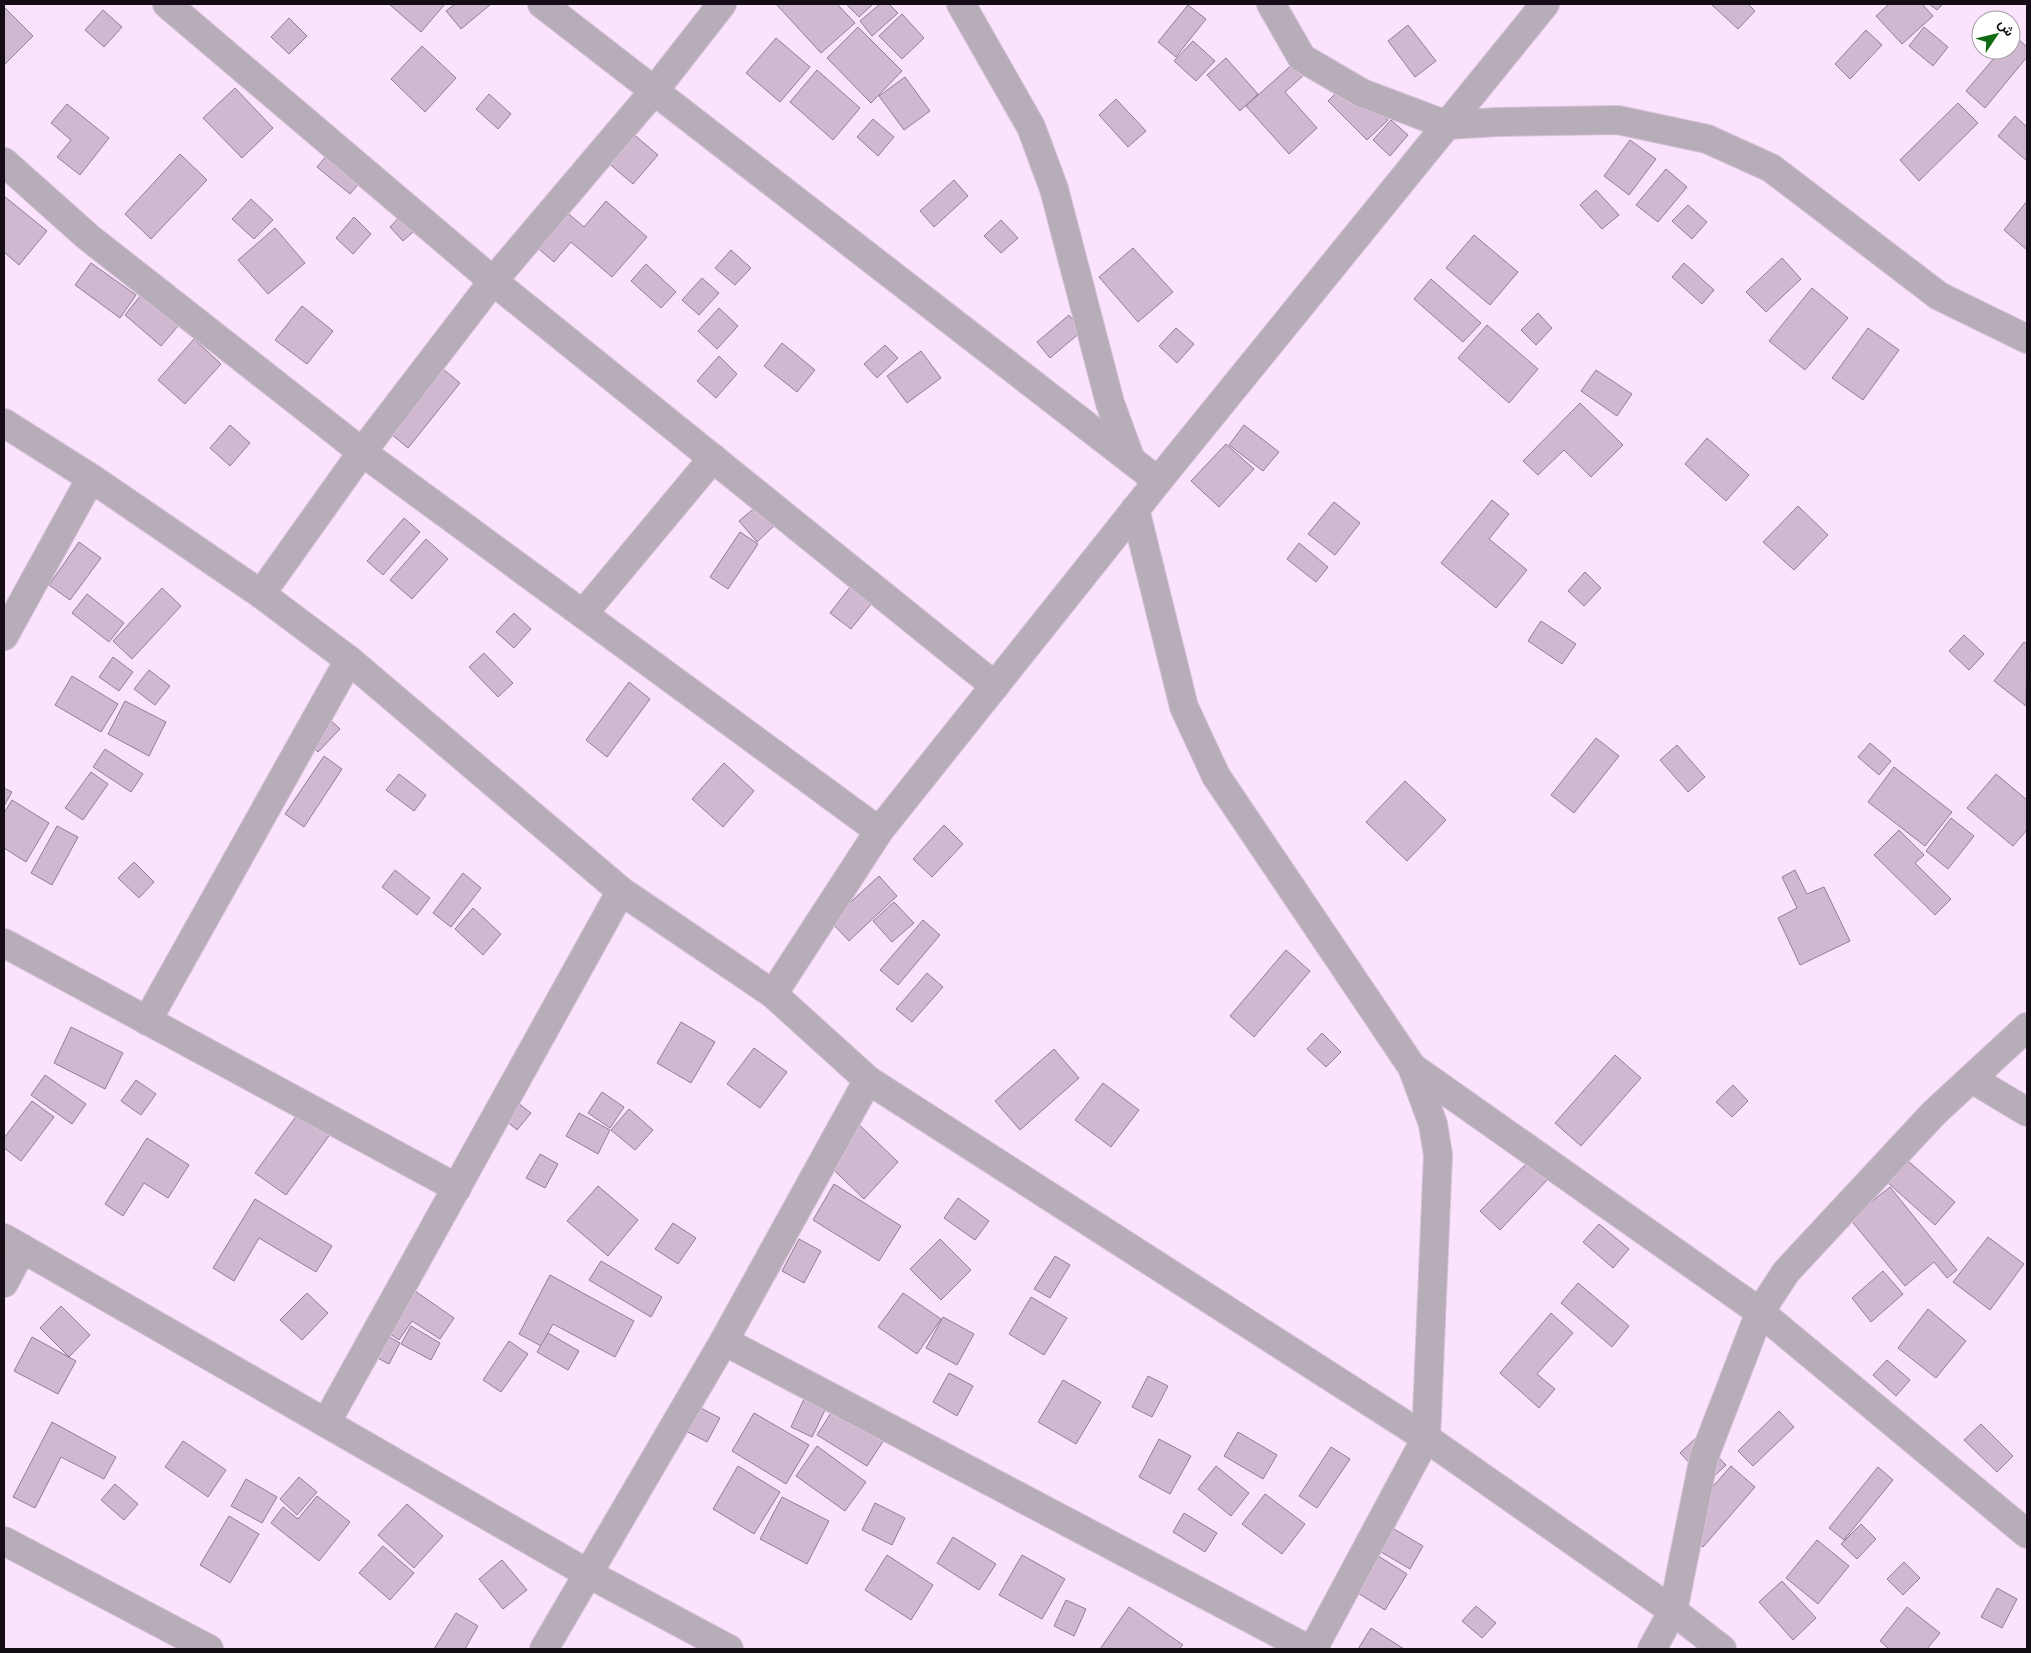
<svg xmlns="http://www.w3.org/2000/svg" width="2031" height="1653" font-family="'Titillium Web',Vazirmatn,sans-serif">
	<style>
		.building { fill: #d0b8d1; stroke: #937d95 }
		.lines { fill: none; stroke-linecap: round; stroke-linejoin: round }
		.minor-casing { stroke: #d6c1d8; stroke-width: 30 }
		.minor { stroke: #b7adb8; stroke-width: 28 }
	</style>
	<rect width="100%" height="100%" fill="#fbe3fd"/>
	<g class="building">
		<path d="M 389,4 L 445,4 L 421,32 Z"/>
		<path d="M 455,4 L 491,4 L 461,29 L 446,11 Z"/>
		<path d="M 776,4 L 837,4 L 855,23 L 821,53 Z"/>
		<path d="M 846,4 L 873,4 L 859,17 Z"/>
		<path d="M 880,4 L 889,4 L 898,13 L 872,36 L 860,21 Z"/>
		<path d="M 1711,4 L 1748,4 L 1755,11 L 1738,29 Z"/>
		<path d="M 1889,4 L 1922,4 L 1933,16 L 1902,44 L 1876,16 Z"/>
		<path d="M 1929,4 L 1943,4 L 1937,10 Z"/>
		<path d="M 1188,5 L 1206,19 L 1176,57 L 1158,42 Z"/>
		<path d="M 4,7 L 33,36 L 4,65 Z"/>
		<path d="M 103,10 L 122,27 L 104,47 L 85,30 Z"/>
		<path d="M 902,14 L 924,38 L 902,59 L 879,36 Z"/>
		<path d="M 289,18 L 307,36 L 289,54 L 271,37 Z"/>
		<path d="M 1408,25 L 1436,61 L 1415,77 L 1388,41 Z"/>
		<path d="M 858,27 L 902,71 L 871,103 L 827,58 Z"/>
		<path d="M 1924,27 L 1948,47 L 1933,66 L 1909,46 Z"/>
		<path d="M 1866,30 L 1882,45 L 1850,79 L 1835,64 Z"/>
		<path d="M 2014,35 L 2027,47 L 2027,57 L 1985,108 L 1966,91 L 2001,50 L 2011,50 L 2011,38 Z"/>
		<path d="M 776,38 L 810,67 L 780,102 L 746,73 Z"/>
		<path d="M 1193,41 L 1215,61 L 1196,81 L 1174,61 Z"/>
		<path d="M 422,46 L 456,78 L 425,112 L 391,79 Z"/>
		<path d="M 1306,52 L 1316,64 L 1285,92 L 1317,128 L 1289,154 L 1246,106 Z"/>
		<path d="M 1226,58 L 1258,94 L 1240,111 L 1207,75 Z"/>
		<path d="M 817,70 L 860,108 L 833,140 L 790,102 Z"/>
		<path d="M 905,77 L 930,111 L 904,130 L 879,96 Z"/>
		<path d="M 1349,80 L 1388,120 L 1367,140 L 1328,101 Z"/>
		<path d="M 235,88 L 273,128 L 242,158 L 203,118 Z"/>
		<path d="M 489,94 L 511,114 L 498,129 L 476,109 Z"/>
		<path d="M 1116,99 L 1146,131 L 1128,147 L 1099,115 Z"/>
		<path d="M 1958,103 L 1978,123 L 1919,181 L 1900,160 Z"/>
		<path d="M 67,104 L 109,138 L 80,175 L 57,157 L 71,140 L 51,123 Z"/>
		<path d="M 2015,116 L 2027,127 L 2027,161 L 1998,136 Z"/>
		<path d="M 873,119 L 894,137 L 878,156 L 857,137 Z"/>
		<path d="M 1391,120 L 1408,135 L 1390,156 L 1373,140 Z"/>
		<path d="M 618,121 L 658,155 L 633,184 L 593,150 Z"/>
		<path d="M 1630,140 L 1656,159 L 1629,195 L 1604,176 Z"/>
		<path d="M 334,147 L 367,174 L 350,194 L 317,167 Z"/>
		<path d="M 180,154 L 207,180 L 151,239 L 125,214 Z"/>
		<path d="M 1666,169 L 1687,187 L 1658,222 L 1636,205 Z"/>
		<path d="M 954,180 L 968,196 L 934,227 L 920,211 Z"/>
		<path d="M 1596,190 L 1619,215 L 1602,229 L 1580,205 Z"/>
		<path d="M 4,196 L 47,231 L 19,265 L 4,252 Z"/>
		<path d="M 550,198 L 584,227 L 606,201 L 647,237 L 612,277 L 571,242 L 554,262 L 520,233 Z"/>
		<path d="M 251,199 L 273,220 L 254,239 L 232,219 Z"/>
		<path d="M 2027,201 L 2027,250 L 2004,230 Z"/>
		<path d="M 1688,205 L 1707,222 L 1692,239 L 1672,221 Z"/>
		<path d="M 408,208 L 423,223 L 403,241 L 390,227 Z"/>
		<path d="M 354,217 L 371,234 L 353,254 L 336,238 Z"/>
		<path d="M 1001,220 L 1018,238 L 1001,253 L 984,236 Z"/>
		<path d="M 275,228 L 305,263 L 268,294 L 238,260 Z"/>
		<path d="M 1474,235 L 1518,272 L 1490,305 L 1446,268 Z"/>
		<path d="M 1133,248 L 1173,292 L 1138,322 L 1099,277 Z"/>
		<path d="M 731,250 L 751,268 L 735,285 L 715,268 Z"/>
		<path d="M 1782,258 L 1801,279 L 1766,312 L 1746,292 Z"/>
		<path d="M 91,263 L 136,295 L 120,318 L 75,285 Z"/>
		<path d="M 1684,263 L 1714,290 L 1702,304 L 1672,277 Z"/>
		<path d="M 646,264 L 676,292 L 661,308 L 631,281 Z"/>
		<path d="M 702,278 L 719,293 L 699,315 L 682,300 Z"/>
		<path d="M 1431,279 L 1481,323 L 1463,342 L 1414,299 Z"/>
		<path d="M 1812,288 L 1848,318 L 1805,370 L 1769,341 Z"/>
		<path d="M 141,295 L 178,326 L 161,346 L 125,315 Z"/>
		<path d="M 302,306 L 333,331 L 307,364 L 275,340 Z"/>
		<path d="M 719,308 L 738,326 L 717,349 L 698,331 Z"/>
		<path d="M 1538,313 L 1552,328 L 1536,345 L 1521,330 Z"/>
		<path d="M 1069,315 L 1082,331 L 1050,358 L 1037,342 Z"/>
		<path d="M 1487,325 L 1538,369 L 1509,403 L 1458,358 Z"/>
		<path d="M 1176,328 L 1194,344 L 1177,363 L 1159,346 Z"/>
		<path d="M 1868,328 L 1899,350 L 1863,400 L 1832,378 Z"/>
		<path d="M 194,339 L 221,364 L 185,404 L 158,380 Z"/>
		<path d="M 782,343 L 815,370 L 797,392 L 764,366 Z"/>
		<path d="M 885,345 L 898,358 L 877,378 L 864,364 Z"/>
		<path d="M 921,351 L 941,378 L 907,403 L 887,376 Z"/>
		<path d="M 425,354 L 460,383 L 408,448 L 373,419 Z"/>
		<path d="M 719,356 L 737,374 L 716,398 L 697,381 Z"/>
		<path d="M 1596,370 L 1632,394 L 1617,416 L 1581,391 Z"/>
		<path d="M 1580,403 L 1623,445 L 1591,477 L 1564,450 L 1538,475 L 1523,461 Z"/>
		<path d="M 230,425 L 250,443 L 230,466 L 210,448 Z"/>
		<path d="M 1244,425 L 1279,452 L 1263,471 L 1229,445 Z"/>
		<path d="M 1707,438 L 1749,475 L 1726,501 L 1685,464 Z"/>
		<path d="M 1226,444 L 1254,469 L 1219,507 L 1191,481 Z"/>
		<path d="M 1492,500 L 1509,514 L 1489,539 L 1527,570 L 1496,608 L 1441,563 Z"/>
		<path d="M 1334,502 L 1360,523 L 1335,555 L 1308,534 Z"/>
		<path d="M 757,506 L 774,526 L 757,542 L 739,521 Z"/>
		<path d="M 1798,506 L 1828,535 L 1794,570 L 1763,542 Z"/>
		<path d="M 404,518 L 420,532 L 383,575 L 367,561 Z"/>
		<path d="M 740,532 L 758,544 L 728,589 L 710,577 Z"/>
		<path d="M 426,539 L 448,559 L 412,599 L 390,580 Z"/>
		<path d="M 79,542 L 101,558 L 70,600 L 49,585 Z"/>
		<path d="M 1299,543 L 1328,567 L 1316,582 L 1287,559 Z"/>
		<path d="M 1585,572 L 1601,588 L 1584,606 L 1568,591 Z"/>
		<path d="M 858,577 L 879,594 L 851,629 L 830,613 Z"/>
		<path d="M 162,588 L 181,606 L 132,659 L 113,641 Z"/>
		<path d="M 87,594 L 124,623 L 109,642 L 72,613 Z"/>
		<path d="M 514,613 L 531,629 L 514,648 L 496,632 Z"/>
		<path d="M 1541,621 L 1576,644 L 1562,664 L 1528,641 Z"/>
		<path d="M 1964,635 L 1984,654 L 1969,670 L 1949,651 Z"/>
		<path d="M 2024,642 L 2027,644 L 2026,706 L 1994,681 Z"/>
		<path d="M 484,653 L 513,683 L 498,697 L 469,667 Z"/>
		<path d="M 113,657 L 133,672 L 119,691 L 99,677 Z"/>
		<path d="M 149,670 L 170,686 L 155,705 L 134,689 Z"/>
		<path d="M 72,676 L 118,704 L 101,732 L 55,705 Z"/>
		<path d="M 629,682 L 650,699 L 607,757 L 586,740 Z"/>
		<path d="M 125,701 L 166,722 L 149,756 L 108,734 Z"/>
		<path d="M 323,713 L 340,729 L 318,752 L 302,737 Z"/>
		<path d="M 1596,738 L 1619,756 L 1574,813 L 1551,795 Z"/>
		<path d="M 1870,743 L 1891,761 L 1879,775 L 1858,757 Z"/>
		<path d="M 1677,745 L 1705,777 L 1688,792 L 1660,760 Z"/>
		<path d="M 105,749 L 143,774 L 131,792 L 93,767 Z"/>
		<path d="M 324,756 L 342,769 L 304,827 L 285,814 Z"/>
		<path d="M 724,763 L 754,791 L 723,827 L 692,799 Z"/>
		<path d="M 1894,767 L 1952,812 L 1925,846 L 1868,802 Z"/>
		<path d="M 91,772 L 108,784 L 83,820 L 65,808 Z"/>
		<path d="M 399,774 L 426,795 L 414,811 L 386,790 Z"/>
		<path d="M 1996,774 L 2027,800 L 2027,830 L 2013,846 L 1967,808 Z"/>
		<path d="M 1405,781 L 1446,820 L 1407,861 L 1366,822 Z"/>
		<path d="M 4,788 L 12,792 L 4,806 Z"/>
		<path d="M 12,800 L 49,823 L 26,862 L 4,848 L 4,813 Z"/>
		<path d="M 1951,818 L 1974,836 L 1948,869 L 1926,851 Z"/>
		<path d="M 944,825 L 963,844 L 932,877 L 913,859 Z"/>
		<path d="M 57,826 L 78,837 L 52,885 L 31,873 Z"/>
		<path d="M 1899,830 L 1924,855 L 1915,863 L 1951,899 L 1935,915 L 1874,855 Z"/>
		<path d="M 134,862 L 154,882 L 139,898 L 118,878 Z"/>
		<path d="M 395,870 L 430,898 L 417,915 L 382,887 Z"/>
		<path d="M 1795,870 L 1807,894 L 1824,887 L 1850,941 L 1800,965 L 1778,918 L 1797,908 L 1782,877 Z"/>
		<path d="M 463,873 L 481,888 L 451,927 L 433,913 Z"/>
		<path d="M 879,876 L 897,896 L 849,941 L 830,921 Z"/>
		<path d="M 894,902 L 914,923 L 892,942 L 873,921 Z"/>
		<path d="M 473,908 L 501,934 L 483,955 L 455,929 Z"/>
		<path d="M 923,920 L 940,935 L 898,985 L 880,970 Z"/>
		<path d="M 1286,950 L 1310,971 L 1254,1037 L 1230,1016 Z"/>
		<path d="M 927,973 L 943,987 L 912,1022 L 896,1009 Z"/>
		<path d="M 681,1022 L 715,1042 L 691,1083 L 657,1063 Z"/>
		<path d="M 71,1027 L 123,1053 L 105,1089 L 54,1063 Z"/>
		<path d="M 1322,1033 L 1341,1052 L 1326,1067 L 1307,1049 Z"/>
		<path d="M 754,1048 L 787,1072 L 760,1108 L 727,1084 Z"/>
		<path d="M 1054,1049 L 1079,1078 L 1020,1130 L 995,1101 Z"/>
		<path d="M 1615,1055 L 1641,1078 L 1581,1146 L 1555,1123 Z"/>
		<path d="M 45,1075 L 86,1104 L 72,1124 L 31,1095 Z"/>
		<path d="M 136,1080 L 156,1094 L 141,1115 L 121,1101 Z"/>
		<path d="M 1103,1083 L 1139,1110 L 1111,1147 L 1075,1120 Z"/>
		<path d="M 1733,1085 L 1748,1101 L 1732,1117 L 1716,1102 Z"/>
		<path d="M 602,1092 L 624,1107 L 610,1128 L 588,1113 Z"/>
		<path d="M 505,1093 L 531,1113 L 517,1130 L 492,1109 Z"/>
		<path d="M 32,1101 L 54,1117 L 21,1161 L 4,1148 L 4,1138 Z"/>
		<path d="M 629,1109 L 653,1130 L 635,1150 L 611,1130 Z"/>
		<path d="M 300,1111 L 331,1133 L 286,1195 L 255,1173 Z"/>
		<path d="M 579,1113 L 610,1130 L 598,1154 L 566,1136 Z"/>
		<path d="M 850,1116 L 898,1162 L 864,1199 L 816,1153 Z"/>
		<path d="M 147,1138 L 189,1165 L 168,1198 L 144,1183 L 123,1216 L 105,1204 Z"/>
		<path d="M 540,1154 L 558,1164 L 545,1188 L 526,1178 Z"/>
		<path d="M 1907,1160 L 1955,1202 L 1935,1225 L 1887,1182 Z"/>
		<path d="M 1528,1162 L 1548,1179 L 1500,1230 L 1480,1211 Z"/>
		<path d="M 834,1184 L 901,1226 L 879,1261 L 813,1220 Z"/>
		<path d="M 598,1186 L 638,1220 L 608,1256 L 567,1221 Z"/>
		<path d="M 1890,1187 L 1957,1270 L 1947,1278 L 1934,1262 L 1905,1286 L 1850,1219 Z"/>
		<path d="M 958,1198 L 989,1221 L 975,1240 L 944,1218 Z"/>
		<path d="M 255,1199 L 332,1246 L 316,1272 L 259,1238 L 234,1281 L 213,1268 Z"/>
		<path d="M 673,1223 L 696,1238 L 678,1264 L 655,1249 Z"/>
		<path d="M 1599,1224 L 1629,1249 L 1613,1268 L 1583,1242 Z"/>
		<path d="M 1988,1237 L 2024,1264 L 1990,1310 L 1953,1282 Z"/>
		<path d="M 799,1239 L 821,1251 L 804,1283 L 782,1271 Z"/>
		<path d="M 940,1239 L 971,1270 L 941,1300 L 910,1269 Z"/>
		<path d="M 1055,1256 L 1070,1265 L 1050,1298 L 1034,1289 Z"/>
		<path d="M 601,1261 L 662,1297 L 651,1317 L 589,1280 Z"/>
		<path d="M 1883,1271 L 1903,1294 L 1871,1322 L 1852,1298 Z"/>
		<path d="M 550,1275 L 634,1321 L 615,1357 L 553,1324 L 541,1346 L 519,1334 Z"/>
		<path d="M 1578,1283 L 1629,1326 L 1612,1347 L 1561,1303 Z"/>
		<path d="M 405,1284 L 454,1318 L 440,1339 L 412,1321 L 399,1340 L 378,1326 Z"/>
		<path d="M 307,1293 L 328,1313 L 302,1340 L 280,1320 Z"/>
		<path d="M 903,1293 L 941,1319 L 917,1354 L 878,1327 Z"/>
		<path d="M 1031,1297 L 1067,1318 L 1044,1355 L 1009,1334 Z"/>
		<path d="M 61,1306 L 90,1335 L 69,1357 L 40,1328 Z"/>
		<path d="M 1928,1309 L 1966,1341 L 1936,1378 L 1898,1348 Z"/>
		<path d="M 1551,1313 L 1573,1333 L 1537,1374 L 1555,1389 L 1539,1408 L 1500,1373 Z"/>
		<path d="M 943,1317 L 974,1334 L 957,1365 L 926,1348 Z"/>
		<path d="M 411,1326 L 440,1343 L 431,1360 L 401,1344 Z"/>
		<path d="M 372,1327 L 400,1343 L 389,1364 L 360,1349 Z"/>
		<path d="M 548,1333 L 579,1351 L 568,1370 L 537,1352 Z"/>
		<path d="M 32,1337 L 76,1361 L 58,1394 L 14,1371 Z"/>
		<path d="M 509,1341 L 528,1354 L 501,1392 L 483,1380 Z"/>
		<path d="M 1887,1360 L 1910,1380 L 1896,1396 L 1873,1375 Z"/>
		<path d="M 949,1373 L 973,1386 L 957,1416 L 933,1402 Z"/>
		<path d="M 1148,1376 L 1168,1386 L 1152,1417 L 1132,1407 Z"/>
		<path d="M 1063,1380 L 1101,1402 L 1076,1444 L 1038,1422 Z"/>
		<path d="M 804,1399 L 825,1410 L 812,1437 L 791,1427 Z"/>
		<path d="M 697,1406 L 720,1418 L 707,1442 L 684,1430 Z"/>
		<path d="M 834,1408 L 884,1440 L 867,1466 L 817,1435 Z"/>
		<path d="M 1779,1411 L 1794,1427 L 1753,1466 L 1738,1451 Z"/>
		<path d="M 754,1413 L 809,1445 L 786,1484 L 732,1451 Z"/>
		<path d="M 52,1422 L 116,1457 L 104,1479 L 61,1457 L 35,1508 L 13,1497 Z"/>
		<path d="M 1981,1424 L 2013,1456 L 1997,1472 L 1964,1440 Z"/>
		<path d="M 1238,1432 L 1277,1455 L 1263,1479 L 1224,1456 Z"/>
		<path d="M 1698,1436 L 1726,1465 L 1708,1482 L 1680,1453 Z"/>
		<path d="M 1159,1439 L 1191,1456 L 1170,1494 L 1139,1477 Z"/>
		<path d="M 183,1441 L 226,1470 L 208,1497 L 165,1467 Z"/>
		<path d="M 817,1446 L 866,1482 L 845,1511 L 796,1476 Z"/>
		<path d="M 1331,1447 L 1350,1459 L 1317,1508 L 1299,1496 Z"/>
		<path d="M 738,1466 L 780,1492 L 754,1534 L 713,1509 Z"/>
		<path d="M 1216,1466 L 1249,1493 L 1231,1516 L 1198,1489 Z"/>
		<path d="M 1731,1466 L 1755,1487 L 1703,1547 L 1678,1526 Z"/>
		<path d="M 1878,1467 L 1893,1480 L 1844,1540 L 1829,1528 Z"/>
		<path d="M 299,1477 L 317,1492 L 297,1515 L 280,1499 Z"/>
		<path d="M 246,1479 L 277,1497 L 262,1523 L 231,1506 Z"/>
		<path d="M 115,1484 L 138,1504 L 124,1520 L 101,1500 Z"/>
		<path d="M 1265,1494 L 1305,1524 L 1282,1554 L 1242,1524 Z"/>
		<path d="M 317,1496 L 350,1522 L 319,1561 L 271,1523 L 283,1507 L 298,1519 Z"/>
		<path d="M 782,1497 L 829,1521 L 807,1564 L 760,1539 Z"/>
		<path d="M 875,1503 L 905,1518 L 892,1545 L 862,1530 Z"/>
		<path d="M 407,1504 L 443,1536 L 414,1568 L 378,1535 Z"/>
		<path d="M 1184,1513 L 1217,1533 L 1205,1552 L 1173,1532 Z"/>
		<path d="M 229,1516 L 259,1534 L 230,1583 L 200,1565 Z"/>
		<path d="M 1382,1522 L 1423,1546 L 1410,1569 L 1369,1545 Z"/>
		<path d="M 1861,1524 L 1876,1539 L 1857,1559 L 1841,1544 Z"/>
		<path d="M 953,1537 L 996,1564 L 979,1590 L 937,1563 Z"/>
		<path d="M 1817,1540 L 1849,1566 L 1818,1604 L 1786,1578 Z"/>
		<path d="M 383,1546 L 414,1573 L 390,1600 L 359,1573 Z"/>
		<path d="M 1367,1549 L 1407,1574 L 1385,1610 L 1345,1585 Z"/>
		<path d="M 887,1555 L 933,1585 L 911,1620 L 865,1590 Z"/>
		<path d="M 1022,1555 L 1065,1579 L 1042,1619 L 999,1595 Z"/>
		<path d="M 502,1560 L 527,1590 L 503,1609 L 479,1579 Z"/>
		<path d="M 1904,1562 L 1920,1578 L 1903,1595 L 1887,1579 Z"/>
		<path d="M 1782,1581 L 1816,1618 L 1793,1640 L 1759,1602 Z"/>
		<path d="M 1997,1588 L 2017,1599 L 2002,1628 L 1981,1617 Z"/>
		<path d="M 1066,1600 L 1086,1609 L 1074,1636 L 1054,1626 Z"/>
		<path d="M 1476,1606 L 1496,1623 L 1482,1638 L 1462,1621 Z"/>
		<path d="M 1129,1607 L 1183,1645 L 1179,1649 L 1100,1649 Z"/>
		<path d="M 1907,1607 L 1940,1633 L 1927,1649 L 1889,1649 L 1880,1641 Z"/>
		<path d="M 456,1613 L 478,1626 L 465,1649 L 434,1649 Z"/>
		<path d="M 1371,1628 L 1404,1649 L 1358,1649 Z"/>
	</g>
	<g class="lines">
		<g class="minor-casing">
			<g id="minor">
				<path d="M 167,4 L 493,281 L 995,686"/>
				<path d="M 542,4 L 1158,481"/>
				<path d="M 961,4 L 1031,127 L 1054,189 L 1110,403 L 1131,460"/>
				<path d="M 1271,4 L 1302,58 L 1362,93 L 1447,125 L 1498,122 L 1618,120 L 1707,139 L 1771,168 L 1939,296 L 2027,339"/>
				<path d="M 4,162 L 88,237 L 362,452 L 879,831"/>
				<path d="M 4,423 L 91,478 L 261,594 L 349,660 L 621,891 L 773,994 L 868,1080 L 1426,1438 L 1673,1611 L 1722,1649"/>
				<path d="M 1135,509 L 1184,707 L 1216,776 L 1412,1067 L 1433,1124 L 1438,1155 L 1426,1438 L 1313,1649"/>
				<path d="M 261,594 L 362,452 L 493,281 L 654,91 L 722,4"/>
				<path d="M 583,614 L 713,458"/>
				<path d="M 4,636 L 91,478"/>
				<path d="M 4,943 L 457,1188"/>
				<path d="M 773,994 L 879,831 L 1158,481 L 1545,4"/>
				<path d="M 147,1021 L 349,660"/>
				<path d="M 1412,1067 L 1760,1312 L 2027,1534"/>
				<path d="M 1972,1079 L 2027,1112"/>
				<path d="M 4,1238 L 587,1573 L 729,1649"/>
				<path d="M 4,1283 L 22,1249"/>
				<path d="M 724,1341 L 1308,1649"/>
				<path d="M 326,1423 L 621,891"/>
				<path d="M 4,1541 L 209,1649"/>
				<path d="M 544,1649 L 724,1341 L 868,1080"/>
				<path d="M 1652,1649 L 1673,1611 L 1704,1457 L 1760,1312 L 1786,1272 L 1934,1113 L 2027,1027"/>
			</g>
		</g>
		<use href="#minor" class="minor"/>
	</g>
	<rect width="2031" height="1653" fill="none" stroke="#150d16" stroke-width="10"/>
	<g transform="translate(1996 35) rotate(55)"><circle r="24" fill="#ffffff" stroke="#a19ea2"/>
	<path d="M0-4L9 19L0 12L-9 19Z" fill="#106b14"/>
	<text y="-8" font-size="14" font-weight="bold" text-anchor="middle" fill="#150d16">ش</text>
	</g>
</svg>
